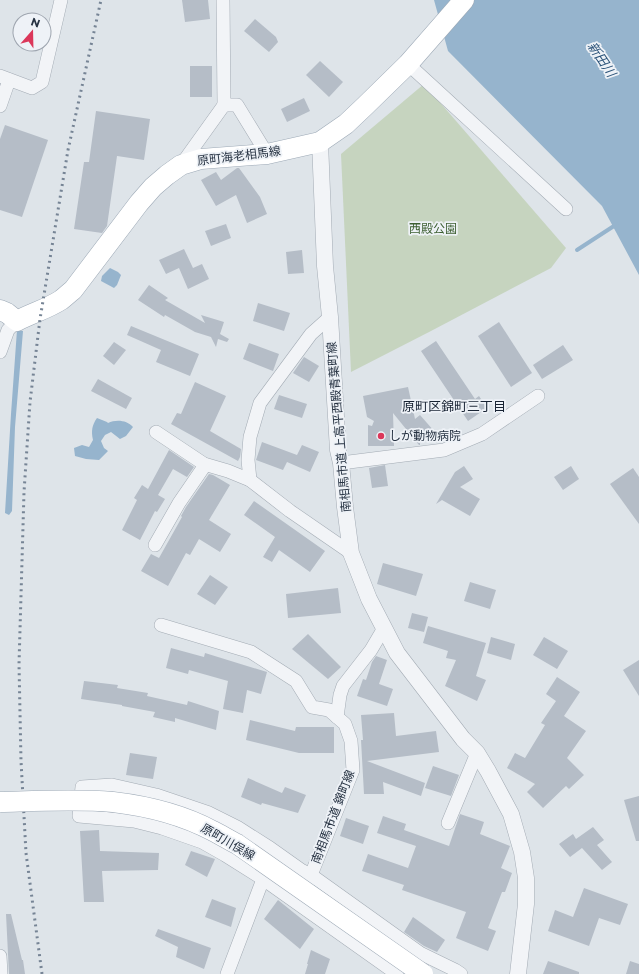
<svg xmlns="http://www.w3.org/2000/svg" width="639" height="974" font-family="Montserrat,'Noto Sans JP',sans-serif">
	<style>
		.green { fill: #c6d4bf }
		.water { fill: #96b4cd }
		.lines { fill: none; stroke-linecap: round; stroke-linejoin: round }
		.stream { stroke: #96b4cd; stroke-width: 4 }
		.building { fill: #b5bdc7 }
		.minor-casing { stroke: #a3abb4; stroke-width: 14 }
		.tertiary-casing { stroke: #a3abb4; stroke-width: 17 }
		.primary-casing { stroke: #9da9b6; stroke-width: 21 }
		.minor { stroke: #f2f4f7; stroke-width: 13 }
		.tertiary { stroke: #f2f4f7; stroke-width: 16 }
		.primary { stroke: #fff; stroke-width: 20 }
		.rail { stroke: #768495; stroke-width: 3; stroke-dasharray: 2 4; stroke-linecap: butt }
		.primary-bridge-casing { stroke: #9da9b6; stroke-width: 21; stroke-linecap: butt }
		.primary-bridge { stroke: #fff; stroke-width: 20 }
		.poi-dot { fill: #db375a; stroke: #eef2f7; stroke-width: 1.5 }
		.labels { text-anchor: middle; stroke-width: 3.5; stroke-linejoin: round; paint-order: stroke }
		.street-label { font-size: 12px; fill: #263242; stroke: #eef2f7 }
		.park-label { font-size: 12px; fill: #3d5f32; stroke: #eef2f7 }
		.poi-label { font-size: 12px; fill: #263242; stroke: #eef2f7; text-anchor: start }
		.water-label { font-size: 13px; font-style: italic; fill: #2c547a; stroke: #eef2f7 }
		.neighbourhood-label { font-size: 13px; fill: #182333; stroke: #eef2f7 }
	</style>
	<rect width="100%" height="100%" fill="#dee4e9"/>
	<path class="green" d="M 424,84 L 566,248 L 551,268 L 431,331 L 351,372 L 341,154 Z"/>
	<g class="water">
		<path d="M 434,0 L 639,0 L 639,275 L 602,206 L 448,51 Z"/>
		<path d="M 110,268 L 118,272 L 121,275 L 117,285 L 114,288 L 101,281 L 102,276 Z"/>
		<path d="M 17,330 L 23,331 L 15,427 L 12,511 L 9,515 L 5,513 L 11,414 Z"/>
		<path d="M 97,418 L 107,422 L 108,423 C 116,419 127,420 133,427 L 126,436 L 120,439 L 111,432 L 105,435 L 101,441 L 104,448 L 108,451 L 99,460 L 86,459 L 75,456 L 74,448 L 82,445 L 89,447 L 93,440 C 91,431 92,425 97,418 Z"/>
	</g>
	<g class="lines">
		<path class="stream" d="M 577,250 L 617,224"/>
	</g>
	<g class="building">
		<path d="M 182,0 L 208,0 L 210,19 L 185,22 Z"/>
		<path d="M 255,19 L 276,37 L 278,42 L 269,52 L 244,31 Z"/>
		<path d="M 320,61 L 343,82 L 329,97 L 306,75 Z"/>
		<rect x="190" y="66" width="22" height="31"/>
		<path d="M 304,98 L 310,111 L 287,122 L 281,109 Z"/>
		<path d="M 96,111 L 150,119 L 144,160 L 117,156 L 107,226 L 102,233 L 74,229 L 84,162 L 89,162 Z"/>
		<path d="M 5,125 L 48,140 L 22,217 L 0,210 L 0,139 Z"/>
		<path d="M 237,168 L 239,168 L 260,197 L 267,214 L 247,223 L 236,195 L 216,206 L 201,180 L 216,172 L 221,180 Z"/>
		<path d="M 226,224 L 231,238 L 211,246 L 205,231 Z"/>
		<path d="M 184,249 L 193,268 L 202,264 L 209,279 L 188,289 L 179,268 L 166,274 L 159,260 Z"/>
		<path d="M 302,250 L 304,273 L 288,274 L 286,252 Z"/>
		<path d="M 149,285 L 168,298 L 165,300 L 205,323 L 201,315 L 224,322 L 220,334 L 229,339 L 227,342 L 218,339 L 216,347 L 211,337 L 195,332 L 165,315 L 164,317 L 138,300 Z"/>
		<path d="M 258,303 L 290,313 L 284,331 L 253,321 Z"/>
		<path d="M 499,322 L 532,373 L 511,387 L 478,336 Z"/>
		<path d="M 131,326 L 199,354 L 190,376 L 156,362 L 161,350 L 127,335 Z"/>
		<path d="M 436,341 L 475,399 L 479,396 L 487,408 L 468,421 L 421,351 Z"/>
		<path d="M 114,342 L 126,350 L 114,365 L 103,356 Z"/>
		<path d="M 249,343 L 279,354 L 273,371 L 243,359 Z"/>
		<path d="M 563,345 L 573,360 L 542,379 L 533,365 Z"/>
		<path d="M 304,357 L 319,366 L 309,382 L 293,373 Z"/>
		<path d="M 98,379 L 132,398 L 126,409 L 91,391 Z"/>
		<path d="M 195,382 L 226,396 L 210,431 L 241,449 L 240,457 L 238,461 L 171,424 L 177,413 L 181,414 Z"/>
		<path d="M 408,387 L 415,419 L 420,415 L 434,431 L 420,443 L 420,445 L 419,445 L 393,413 L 394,446 L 368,446 L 368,425 L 372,426 L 374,421 L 367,417 L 363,396 Z"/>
		<path d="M 279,395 L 307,404 L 302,418 L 274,409 Z"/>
		<path d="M 262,442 L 297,455 L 302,445 L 319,452 L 310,472 L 287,462 L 283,470 L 256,460 Z"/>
		<path d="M 169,450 L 194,467 L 187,477 L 173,469 L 158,495 L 165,499 L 157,512 L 155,511 L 140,540 L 122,530 L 137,500 L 134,498 L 142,485 L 148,489 Z"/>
		<path d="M 385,465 L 388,486 L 372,488 L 369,468 Z"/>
		<path d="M 464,466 L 473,479 L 460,487 L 480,499 L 470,516 L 442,500 L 436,504 L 455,472 Z"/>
		<path d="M 571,466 L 579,479 L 563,490 L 554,477 Z"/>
		<path d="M 633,468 L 639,477 L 639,524 L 610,484 Z"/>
		<path d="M 209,474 L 213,475 L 230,485 L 209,520 L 231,534 L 220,552 L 199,539 L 190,555 L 186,553 L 168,586 L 141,571 L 151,554 L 159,558 L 182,517 L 181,516 L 186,507 Z"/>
		<path d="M 254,501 L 325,551 L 310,572 L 279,550 L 272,562 L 263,557 L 275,537 L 244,515 Z"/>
		<path d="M 383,563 L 423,574 L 416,596 L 377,584 Z"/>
		<path d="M 210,575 L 228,587 L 215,605 L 197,594 Z"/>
		<path d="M 470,582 L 496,590 L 490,609 L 464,601 Z"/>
		<path d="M 338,588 L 341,613 L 288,618 L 286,594 Z"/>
		<path d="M 412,613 L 428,617 L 424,632 L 408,628 Z"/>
		<path d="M 428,626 L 486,643 L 476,676 L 486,680 L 477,701 L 445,686 L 456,660 L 446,658 L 448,651 L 423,643 Z"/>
		<path d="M 308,634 L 341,667 L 328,679 L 292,649 Z"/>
		<path d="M 491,637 L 515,644 L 511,660 L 487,653 Z"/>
		<path d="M 544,637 L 568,651 L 557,669 L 533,655 Z"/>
		<path d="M 171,648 L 204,657 L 205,653 L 267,672 L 261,694 L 247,690 L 243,713 L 223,709 L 228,681 L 189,670 L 188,674 L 166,668 Z"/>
		<path d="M 376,656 L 387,660 L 379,684 L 393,689 L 387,706 L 357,696 L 363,679 L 366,680 L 372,662 Z"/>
		<path d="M 639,660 L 639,696 L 623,670 Z"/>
		<path d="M 557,677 L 580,692 L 564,716 L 586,731 L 567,758 L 584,775 L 569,789 L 566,786 L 543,808 L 527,792 L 535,784 L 507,768 L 515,753 L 525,758 L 545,725 L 541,723 L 556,701 L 546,694 Z"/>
		<path d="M 84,681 L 118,685 L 117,688 L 148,693 L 147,696 L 187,705 L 188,701 L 219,711 L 216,730 L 175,718 L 175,722 L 153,717 L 155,712 L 122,706 L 122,705 L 81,699 Z"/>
		<path d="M 394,713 L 396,736 L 436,731 L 439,752 L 367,761 L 425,783 L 421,796 L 383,782 L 384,794 L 364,794 L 361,740 L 363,740 L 361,715 Z"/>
		<path d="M 250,720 L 295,731 L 296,727 L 334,727 L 334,753 L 299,753 L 246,740 Z"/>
		<path d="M 130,753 L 157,757 L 153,779 L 126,775 Z"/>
		<path d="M 433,766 L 459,775 L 451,796 L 425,788 Z"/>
		<path d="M 248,778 L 282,793 L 285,787 L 306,795 L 298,813 L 262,803 L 261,805 L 241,797 Z"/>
		<path d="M 639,796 L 639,841 L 636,841 L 624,800 Z"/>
		<path d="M 460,814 L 484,822 L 480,834 L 510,846 L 501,868 L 512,873 L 505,892 L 502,892 L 488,928 L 496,931 L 488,951 L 456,938 L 466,912 L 402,890 L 404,885 L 362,871 L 368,854 L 408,868 L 416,846 L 377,833 L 383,816 L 406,824 L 404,830 L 449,846 Z"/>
		<path d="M 346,818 L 369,826 L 363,844 L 340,836 Z"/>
		<path d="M 593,827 L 604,840 L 597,845 L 612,862 L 602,870 L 582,848 L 570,857 L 559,844 L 573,834 L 576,839 Z"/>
		<path d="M 99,830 L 100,851 L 159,853 L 158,870 L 102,871 L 104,902 L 84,902 L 80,831 Z"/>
		<path d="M 191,851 L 215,859 L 207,877 L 185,865 Z"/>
		<path d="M 584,888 L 628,904 L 620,925 L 599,918 L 589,946 L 548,931 L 555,910 L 573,917 Z"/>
		<path d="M 212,899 L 236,908 L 231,927 L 205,917 Z"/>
		<path d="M 278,900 L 314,929 L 300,949 L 264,919 Z"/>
		<path d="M 6,914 L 11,914 L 22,960 L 23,960 L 25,974 L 9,974 Z"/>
		<path d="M 413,917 L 445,940 L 437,952 L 424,946 L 404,932 Z"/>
		<path d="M 158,929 L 211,948 L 204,969 L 176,957 L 178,947 L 155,936 Z"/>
		<path d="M 311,950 L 330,959 L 325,974 L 305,974 L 308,964 L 307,964 Z"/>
		<path d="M 548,961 L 579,972 L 579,974 L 543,974 Z"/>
		<path d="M 630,961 L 639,964 L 639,974 L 626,974 Z"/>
	</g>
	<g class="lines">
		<g class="minor-casing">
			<g id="minor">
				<path d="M 223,0 L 224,105 L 237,105 L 267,154"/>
				<path d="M 408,64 L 566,209"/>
				<path d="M 0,76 L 32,88 L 42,82 L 61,0"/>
				<path d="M 0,106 L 9,80"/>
				<path d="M 181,165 L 224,105"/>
				<path d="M 0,352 L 8,330 L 17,321"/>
				<path d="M 156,432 L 204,464 L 228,471 L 250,480 L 290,511 L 351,553"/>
				<path d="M 341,463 L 444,450 L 482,434 L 538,396"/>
				<path d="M 250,480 L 248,460 L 250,437 L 260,403 L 311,334 L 330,317"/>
				<path d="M 155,545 L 179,503 L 203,468 L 204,464"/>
				<path d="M 161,625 L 251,652 L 296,681 L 312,707 L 329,710 L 345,724 L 351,741 L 353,770 L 309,880"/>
				<path d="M 337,717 L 340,695 L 343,686 L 371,650 L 384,628"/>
				<path d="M 448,823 L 477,753"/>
				<path d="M 0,956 L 1,974"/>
				<path d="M 227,974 L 263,879"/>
				<path d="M 397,974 L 263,879 L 225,855 L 202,842 L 162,828 L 134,821 L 79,816 L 82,787 L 112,785 L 156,795 L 209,813 L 237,827 L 270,848 L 301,870 L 311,875 L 420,953 L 455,970 L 461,974"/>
			</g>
		</g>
		<g class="tertiary-casing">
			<path id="tertiary" d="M 320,142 L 325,266 L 330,317 L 338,450 L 341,463 L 345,507 L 351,553 L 369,599 L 397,653 L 463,739 L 477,753 L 488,771 L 511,814 L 522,852 L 526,878 L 526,904 L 518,974"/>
		</g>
		<g class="primary-casing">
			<path id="primary" d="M 0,310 L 7,313 L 17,321 C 32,313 47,309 61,300 C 65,297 69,293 73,290 L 139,203 L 153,187 L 167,175 L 181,165 L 201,159 L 267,154 L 320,142 L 346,124 L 365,106 L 408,64 L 464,0"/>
		</g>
		<use href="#minor" class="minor"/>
		<use href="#tertiary" class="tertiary"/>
		<use href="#primary" class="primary"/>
		<path class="rail" d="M 42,974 L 26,853 L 21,761 L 19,664 L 24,492 L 30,402 L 40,319 L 68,150 L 101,0"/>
		<g class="primary-bridge-casing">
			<path id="primary-bridge" d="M 0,802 C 38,801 76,799 113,802 C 147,806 183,815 213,831 C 221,835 229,840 237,844 L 423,974"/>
		</g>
		<use href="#primary-bridge" class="primary-bridge"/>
	</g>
	<circle class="poi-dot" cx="381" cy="436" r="4"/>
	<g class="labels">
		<g class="street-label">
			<text transform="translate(239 156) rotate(-7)" y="4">原町海老相馬線</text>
			<text transform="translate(339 427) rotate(-95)" y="4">南相馬市道 上高平西殿青葉町線</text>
			<text transform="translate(333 817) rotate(-69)" y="4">南相馬市道 錦町線</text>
			<text transform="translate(228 842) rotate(30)" y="4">原町川俣線</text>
		</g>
		<g class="park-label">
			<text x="433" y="233">西殿公園</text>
		</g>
		<g class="poi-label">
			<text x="389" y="440">しが動物病院</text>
		</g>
		<g class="water-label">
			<text transform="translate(602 59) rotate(56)" y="5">新田川</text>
		</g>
		<g class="neighbourhood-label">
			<text x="454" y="411">原町区錦町三丁目</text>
		</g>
	</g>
	<g transform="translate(32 32) rotate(20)"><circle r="19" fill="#eef2f7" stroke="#9ea5af"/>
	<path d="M0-3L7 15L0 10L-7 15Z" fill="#db375a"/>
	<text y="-6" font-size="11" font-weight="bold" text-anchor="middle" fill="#263242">N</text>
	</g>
</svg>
